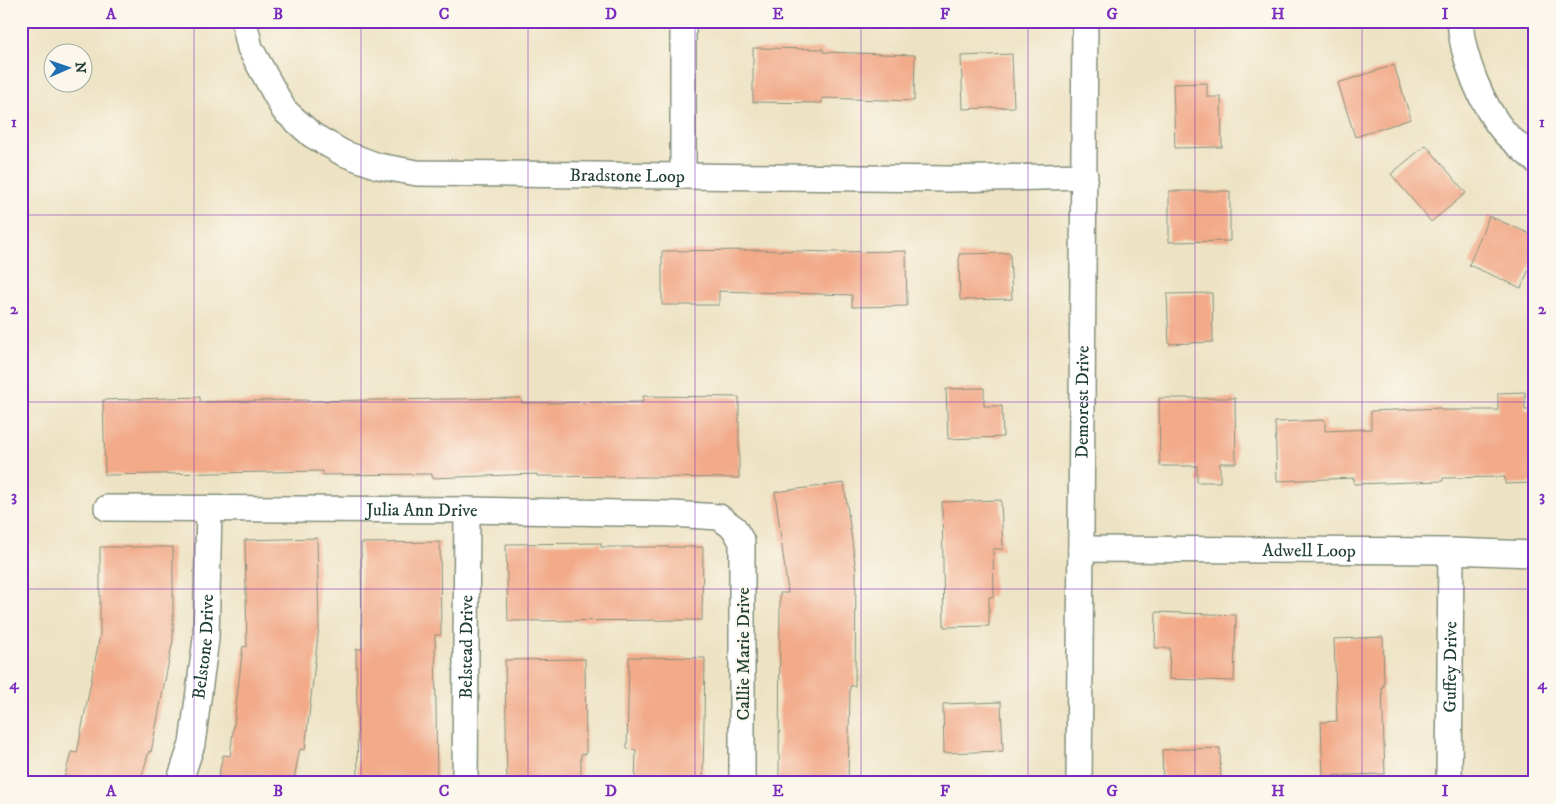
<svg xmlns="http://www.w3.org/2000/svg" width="1556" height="804" font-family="'IM FELL DW Pica',serif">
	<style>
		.building { fill: #f2aa89 }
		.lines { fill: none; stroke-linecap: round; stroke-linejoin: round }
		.street-casing { stroke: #86907c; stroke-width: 28 }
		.street { stroke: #fff; stroke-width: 25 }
		.grid { fill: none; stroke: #7b2cbf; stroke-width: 1; stroke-opacity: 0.55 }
		.labels { text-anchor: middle; stroke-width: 4; stroke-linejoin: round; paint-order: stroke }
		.street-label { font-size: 18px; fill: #1f3d34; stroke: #fbf7ec }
		.neatline { fill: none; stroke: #7b2cbf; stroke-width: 2 }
		.grid-label { font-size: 16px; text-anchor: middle; font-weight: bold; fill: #7b2cbf }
	</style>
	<rect width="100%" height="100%" fill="#fbf7ec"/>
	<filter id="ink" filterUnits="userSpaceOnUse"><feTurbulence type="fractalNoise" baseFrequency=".02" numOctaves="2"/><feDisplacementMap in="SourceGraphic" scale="10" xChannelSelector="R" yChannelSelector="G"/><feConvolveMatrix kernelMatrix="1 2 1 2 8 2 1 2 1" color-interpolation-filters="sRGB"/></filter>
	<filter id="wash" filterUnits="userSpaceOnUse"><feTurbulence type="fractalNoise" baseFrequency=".0096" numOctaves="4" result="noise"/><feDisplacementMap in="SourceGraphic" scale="20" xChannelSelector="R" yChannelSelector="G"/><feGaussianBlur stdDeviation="1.12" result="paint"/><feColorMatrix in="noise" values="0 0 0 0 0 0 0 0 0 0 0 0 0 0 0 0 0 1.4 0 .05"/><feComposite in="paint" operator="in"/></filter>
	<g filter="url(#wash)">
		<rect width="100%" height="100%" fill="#ede3c4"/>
		<g id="blocks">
			<g class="building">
				<path d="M 753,48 L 823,49 L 823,52 L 915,55 L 914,101 L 822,98 L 822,103 L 753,102 Z"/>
				<path d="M 1012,54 L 1014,107 L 963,109 L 961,56 Z"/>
				<path d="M 1394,65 L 1411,119 L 1355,137 L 1338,83 Z"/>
				<path d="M 1207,83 L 1207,97 L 1221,97 L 1222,147 L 1175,148 L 1173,84 Z"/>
				<path d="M 1426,145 L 1466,193 L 1431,222 L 1391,174 Z"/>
				<path d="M 1169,191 L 1230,191 L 1230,241 L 1169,242 Z"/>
				<path d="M 1489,216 L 1535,236 L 1535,255 L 1521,288 L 1469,265 Z"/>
				<path d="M 757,250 L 832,252 L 906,251 L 907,306 L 852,307 L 852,295 L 719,291 L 719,305 L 662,305 L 662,251 Z"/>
				<path d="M 1010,253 L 1012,299 L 960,300 L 959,254 Z"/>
				<path d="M 1212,293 L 1213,342 L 1169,344 L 1167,294 Z"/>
				<path d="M 984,388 L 984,406 L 1002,406 L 1003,437 L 948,439 L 946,389 Z"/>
				<path d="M 1525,392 L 1525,410 L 1535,410 L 1535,483 L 1505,484 L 1505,477 L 1443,478 L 1443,481 L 1354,484 L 1354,478 L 1277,481 L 1275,422 L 1325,420 L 1325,431 L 1371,429 L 1371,411 L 1440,408 L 1441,410 L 1498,410 L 1498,393 Z"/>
				<path d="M 643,396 L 739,397 L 739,478 L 537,476 L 537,474 L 432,478 L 432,474 L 323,475 L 323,471 L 105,475 L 103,400 L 200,397 L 200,402 L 307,400 L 307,401 L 521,398 L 522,403 L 643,402 Z"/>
				<path d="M 1159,398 L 1235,398 L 1236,463 L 1220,463 L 1220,482 L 1197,482 L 1197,466 L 1160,466 Z"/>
				<path d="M 844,483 L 856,570 L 855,686 L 850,686 L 848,783 L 779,783 L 780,593 L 788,593 L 775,492 Z"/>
				<path d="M 1001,500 L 1003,549 L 993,549 L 994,596 L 989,597 L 989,626 L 944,627 L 942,502 Z"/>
				<path d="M 317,538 L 319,627 L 305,750 L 300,749 L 293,783 L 217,783 L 223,755 L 230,756 L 243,646 L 247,647 L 245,540 Z"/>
				<path d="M 440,542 L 441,635 L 435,635 L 437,783 L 358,783 L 356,649 L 362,649 L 361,543 Z"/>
				<path d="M 601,543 L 601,547 L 703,547 L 702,620 L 508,621 L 506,544 Z"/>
				<path d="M 100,547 L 173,547 L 173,640 L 151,752 L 149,751 L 140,783 L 63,783 L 71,752 L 77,753 L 100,635 Z"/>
				<path d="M 1156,612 L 1236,615 L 1234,681 L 1169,679 L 1170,648 L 1155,648 Z"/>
				<path d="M 1383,637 L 1384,686 L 1382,686 L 1385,774 L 1323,776 L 1321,722 L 1337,721 L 1334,639 Z"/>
				<path d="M 629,657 L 705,658 L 703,783 L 635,783 L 636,750 L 627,749 Z"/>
				<path d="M 585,659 L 586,754 L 581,754 L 581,783 L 507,783 L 505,660 Z"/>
				<path d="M 1001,702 L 1003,751 L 944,753 L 943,704 Z"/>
				<path d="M 1220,748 L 1221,783 L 1163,783 L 1162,750 Z"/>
			</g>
		</g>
	</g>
	<g filter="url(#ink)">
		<use href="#blocks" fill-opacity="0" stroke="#86907c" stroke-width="1"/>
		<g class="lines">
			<g class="street-casing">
				<g id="street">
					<path id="s1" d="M 244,21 L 250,48 L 284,110 L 312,135 L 343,153 L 378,166 L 417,173 L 950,179 L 1085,176"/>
					<path d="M 683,21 L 683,176"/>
					<path d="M 1460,21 C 1462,57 1482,107 1506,134 C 1515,143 1525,151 1535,160"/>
					<path id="s2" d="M 107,508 L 467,510 L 672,514 L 719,517 L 734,528 L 742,542 L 742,783"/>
					<path id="s3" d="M 1081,549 L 1451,551 L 1535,554"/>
					<path id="s4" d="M 179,783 L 192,744 L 206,639 L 209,509"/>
					<path id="s5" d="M 465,783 L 467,510"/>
					<path id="s6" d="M 1079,783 L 1085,21"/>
					<path id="s7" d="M 1449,783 L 1451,551"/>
				</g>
			</g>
			<use href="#street" class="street"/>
		</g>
	</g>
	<path class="grid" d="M 194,21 L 194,783M 361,21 L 361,783M 528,21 L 528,783M 695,21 L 695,783M 861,21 L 861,783M 1028,21 L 1028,783M 1195,21 L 1195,783M 1362,21 L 1362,783M 21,215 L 1535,215M 21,402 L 1535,402M 21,589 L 1535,589"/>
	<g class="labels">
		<g class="street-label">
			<text dy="6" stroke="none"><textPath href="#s1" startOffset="459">Bradstone Loop</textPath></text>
			<text dy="6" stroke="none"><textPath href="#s6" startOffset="381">Demorest Drive</textPath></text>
			<text dy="6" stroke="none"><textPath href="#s2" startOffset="315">Julia Ann Drive</textPath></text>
			<text dy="6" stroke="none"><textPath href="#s3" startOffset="228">Adwell Loop</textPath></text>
			<text dy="6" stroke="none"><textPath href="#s5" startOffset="136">Belstead Drive</textPath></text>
			<text dy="6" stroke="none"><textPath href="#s4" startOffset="139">Belstone Drive</textPath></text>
			<text transform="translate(743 654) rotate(-90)" y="6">Callie Marie Drive</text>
			<text dy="6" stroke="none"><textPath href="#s7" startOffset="116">Guffey Drive</textPath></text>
		</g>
	</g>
	<rect width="1556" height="804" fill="none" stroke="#fbf7ec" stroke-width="55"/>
	<g transform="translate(68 68) rotate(88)"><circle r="24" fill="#fbf7ec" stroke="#a3ada2"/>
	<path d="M0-4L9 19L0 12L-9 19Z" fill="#1f6fb2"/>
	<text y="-8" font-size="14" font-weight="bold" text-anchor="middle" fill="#1f3d34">N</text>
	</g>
	<rect x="28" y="28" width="1500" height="748" class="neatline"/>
	<g class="grid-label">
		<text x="111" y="19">A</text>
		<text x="278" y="19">B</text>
		<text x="444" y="19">C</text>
		<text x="611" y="19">D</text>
		<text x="778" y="19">E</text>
		<text x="945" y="19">F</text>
		<text x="1112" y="19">G</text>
		<text x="1278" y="19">H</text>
		<text x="1445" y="19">I</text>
		<text x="14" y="127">1</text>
		<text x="1542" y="127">1</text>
		<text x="14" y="314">2</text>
		<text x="1542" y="314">2</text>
		<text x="14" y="501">3</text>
		<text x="1542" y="501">3</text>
		<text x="14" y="689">4</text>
		<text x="1542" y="689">4</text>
		<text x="111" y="796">A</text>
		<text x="278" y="796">B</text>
		<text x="444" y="796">C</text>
		<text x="611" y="796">D</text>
		<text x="778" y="796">E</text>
		<text x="945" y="796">F</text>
		<text x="1112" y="796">G</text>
		<text x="1278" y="796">H</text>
		<text x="1445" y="796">I</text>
	</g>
</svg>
